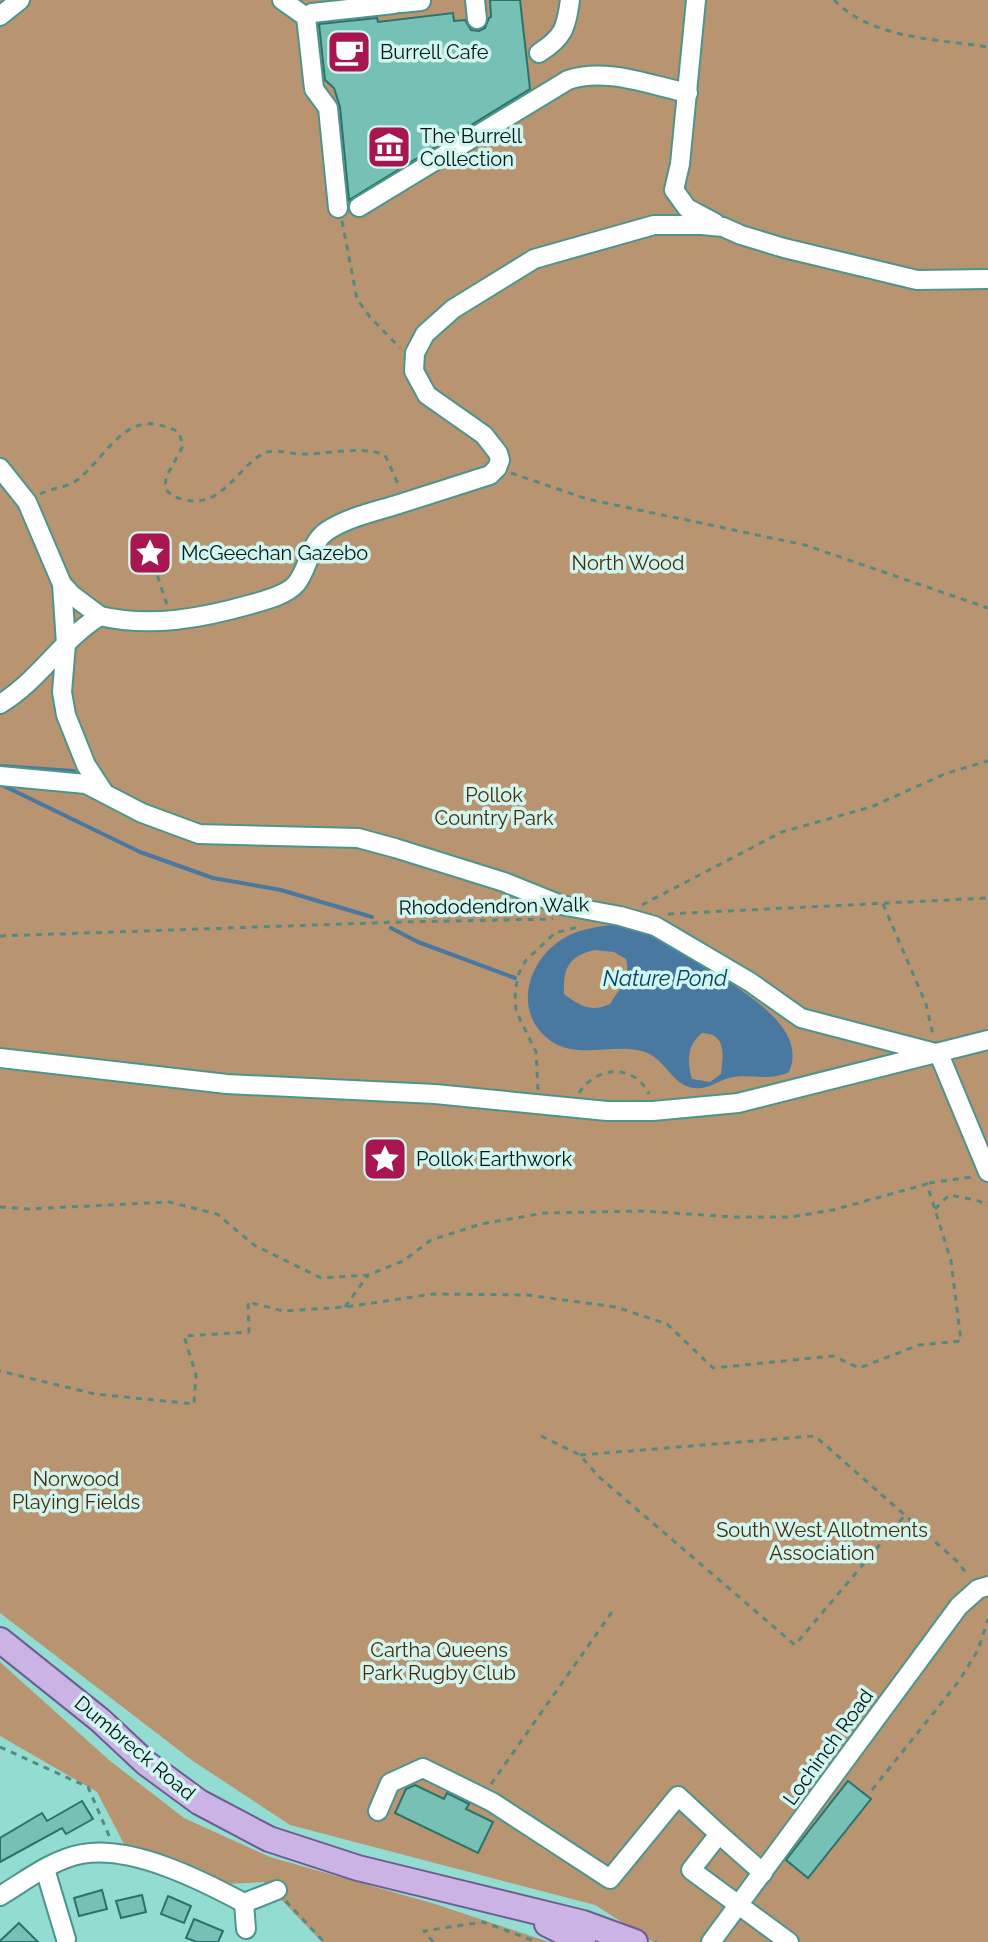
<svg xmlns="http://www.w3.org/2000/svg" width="988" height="1942" font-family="Raleway,sans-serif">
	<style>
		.green { fill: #b99471 }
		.water { fill: #4979a0; fill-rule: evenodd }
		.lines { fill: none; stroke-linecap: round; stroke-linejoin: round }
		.stream { stroke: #4979a0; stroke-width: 4 }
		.building { fill: #77c0b6; stroke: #28746b; stroke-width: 2 }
		.minor-casing { stroke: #4d958c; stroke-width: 22 }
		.major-casing { stroke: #6d5d92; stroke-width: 28 }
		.path { stroke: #558982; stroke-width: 3; stroke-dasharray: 6 6; stroke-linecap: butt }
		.minor { stroke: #fff; stroke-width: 18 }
		.major { stroke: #cbb3e6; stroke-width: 24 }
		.labels { text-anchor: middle; stroke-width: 7; stroke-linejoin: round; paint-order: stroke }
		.poi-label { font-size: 20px; fill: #001916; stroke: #d2f5f0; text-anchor: start }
		.park-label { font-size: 20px; fill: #492a05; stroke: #d2f5f0 }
		.street-label { font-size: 20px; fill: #001916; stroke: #d2f5f0 }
		.water-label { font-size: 22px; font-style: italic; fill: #024168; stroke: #d2f5f0 }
	</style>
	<rect width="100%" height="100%" fill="#93dcd2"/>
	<g class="green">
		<path d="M 0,0 L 988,0 L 988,1942 L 653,1942 L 595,1905 L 290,1825 L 193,1761 L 0,1613 Z"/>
		<path d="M 0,1662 L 109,1760 L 184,1818 L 270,1857 L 435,1904 L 549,1942 L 322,1942 L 264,1882 L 226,1884 L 124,1844 L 97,1792 L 0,1736 Z"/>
	</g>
	<path class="water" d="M 612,925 C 625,925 638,926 649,930 C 669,938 685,952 702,964 C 732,987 810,1023 789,1072 C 769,1082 750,1073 729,1078 C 715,1082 705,1092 689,1087 C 670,1081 664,1057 642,1051 C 611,1043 574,1061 547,1038 C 512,1009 529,957 566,937 C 580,929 596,927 612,925 ZM 595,950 L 614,952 L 626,959 C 631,981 621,986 610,1004 C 591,1013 580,1006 564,994 C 563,969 568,956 595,950 ZM 702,1033 C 727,1034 723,1055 721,1074 L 710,1082 L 692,1079 C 687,1061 687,1045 702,1033 Z"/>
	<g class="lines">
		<g class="stream">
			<path d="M 0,766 L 74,771"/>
			<path d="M 0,784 L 140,852 L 213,878 L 281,890 L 372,917"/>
			<path d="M 391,928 L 418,942 L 515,978"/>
		</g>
	</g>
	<g class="building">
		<path d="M 490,0 L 520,0 L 530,89 L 349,200 L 340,107 L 334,88 L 325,80 L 319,24 L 377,18 L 378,22 L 453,13 L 454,21 L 465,20 L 471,30 L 479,31 L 485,28 L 489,18 L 491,17 Z"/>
		<path d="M 848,1781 L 871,1799 L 808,1878 L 786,1860 Z"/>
		<path d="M 415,1785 L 444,1799 L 447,1793 L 469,1804 L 466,1809 L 493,1822 L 478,1853 L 395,1813 L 406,1789 Z"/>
		<path d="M 82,1801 L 93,1819 L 66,1834 L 62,1828 L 0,1862 L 0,1838 L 42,1813 L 47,1821 Z"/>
		<path d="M 102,1890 L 107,1909 L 79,1916 L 74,1898 Z"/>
		<path d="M 142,1895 L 146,1912 L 121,1918 L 116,1901 Z"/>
		<path d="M 168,1896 L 191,1906 L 184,1923 L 161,1914 Z"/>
		<path d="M 194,1919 L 223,1931 L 218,1942 L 197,1942 L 186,1938 Z"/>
		<path d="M 19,1923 L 38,1942 L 0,1942 L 0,1941 Z"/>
	</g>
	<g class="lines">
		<g class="minor-casing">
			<g id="minor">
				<path d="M 282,0 L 306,17 L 314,89 L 328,108 L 338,208"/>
				<path d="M 475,0 L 477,19"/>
				<path d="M 696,0 L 680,164 L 674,190 L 687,208 L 715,223"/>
				<path d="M 401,3 L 421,1"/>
				<path d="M 0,16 L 20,0"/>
				<path d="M 306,17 L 312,13 L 394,4"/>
				<path d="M 539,53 C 564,37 566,28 570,0"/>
				<path d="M 359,207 L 568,80 C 606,67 649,85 688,93"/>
				<path d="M 0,468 L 27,502 L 62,584 L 72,595 L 100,616"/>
				<path d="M 62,584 L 66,644 L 62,692 L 66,715 L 86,765 L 103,791"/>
				<path d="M 0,704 C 39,681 62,639 100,616 C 151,628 203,618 252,604 C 266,600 286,595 296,584 C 309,569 309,543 327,531 C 346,518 373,512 396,505 C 427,495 458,485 490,475 L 497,468 L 500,460 L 498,453 L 484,435 L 427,395 L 414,371 L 415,353 L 425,334 L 453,309 L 534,259 L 654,225 L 702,225 L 723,227 L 741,235 L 784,248 L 917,280 L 988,279"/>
				<path d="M 0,776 L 86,784 L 142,813 L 199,834 L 358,838 L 395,848 L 504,882 L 561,905 L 620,916 L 655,926 L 750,982 L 801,1018 L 939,1054 L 988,1172"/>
				<path d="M 0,1058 L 227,1084 L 435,1094 L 607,1111 L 653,1111 L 738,1103 L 988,1040"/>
				<path d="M 378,1811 L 390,1783 L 423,1768 L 492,1802 L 610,1879 L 678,1796 L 719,1834 L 691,1870 L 789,1942"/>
				<path d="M 719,1834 L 763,1873"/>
				<path d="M 45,1869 L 66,1939"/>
				<path d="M 0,1896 C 25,1881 53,1859 82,1854 C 132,1845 201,1880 244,1903"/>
				<path d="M 246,1929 L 244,1903 L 277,1890"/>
				<path d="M 711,1942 L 959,1606 L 978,1589 L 988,1586"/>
			</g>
		</g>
		<g class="major-casing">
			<g id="major">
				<path d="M 0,1640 L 100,1720 L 146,1763 L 199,1802 L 269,1839 L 358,1868 L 583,1923 L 635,1942"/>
				<path d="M 547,1924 L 583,1942"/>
			</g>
		</g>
		<g class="path">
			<path d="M 834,0 C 872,39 936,39 988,47"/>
			<path d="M 342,221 L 357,299 L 370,317 L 400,348"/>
			<path d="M 511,473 L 587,499 L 805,545 L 988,608"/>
			<path d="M 40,494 C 54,487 69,488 81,477 C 113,448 128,406 179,432 L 183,446 L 166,477 L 165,488 C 170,496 177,498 186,500 C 221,508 237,469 262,454 C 273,448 287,453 299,454 C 326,455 359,445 385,455 L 399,486"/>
			<path d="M 150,553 L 167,605"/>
			<path d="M 883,904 L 926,1004 L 933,1035"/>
			<path d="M 642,905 L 782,832 L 871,807 L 947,773 L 988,761"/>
			<path d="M 668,914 L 988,898"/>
			<path d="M 0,936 L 400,922 L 553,919"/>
			<path d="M 538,1090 L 536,1052 L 516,1011 L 515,991 L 519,973 L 526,960 L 555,933 L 582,926"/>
			<path d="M 579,1093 C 596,1066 634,1063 649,1094"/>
			<path d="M 929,1183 L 972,1177"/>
			<path d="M 0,1207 L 28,1209 L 169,1202 L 217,1214 L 254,1245 L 321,1278 L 368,1275 L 403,1261 L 431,1240 L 481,1224 L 544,1213 L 642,1211 L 735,1217 L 790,1217 L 833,1210 L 927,1184 L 951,1261 L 961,1341 L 919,1345 L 859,1368 L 833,1356 L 713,1368 L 667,1324 L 616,1307 L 527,1295 L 433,1294 L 345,1307 L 283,1311 L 248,1302 L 249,1332 L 184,1336 L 196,1375 L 194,1404 L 95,1394 L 0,1371"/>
			<path d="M 935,1209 L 949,1195 L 976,1200 L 988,1205"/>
			<path d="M 345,1307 L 368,1275"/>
			<path d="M 541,1436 L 580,1455 L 598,1476 L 795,1645 L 905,1515"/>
			<path d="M 580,1455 L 815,1436 L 958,1562 L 968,1576"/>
			<path d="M 0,1747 L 88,1787 L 110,1838"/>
			<path d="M 491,1784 L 612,1612"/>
			<path d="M 872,1790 L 959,1681 L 978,1650 L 988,1619"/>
			<path d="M 286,1901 L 324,1942"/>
			<path d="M 433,1942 L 424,1931 L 483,1922 L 537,1942"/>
			<path d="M 656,1942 L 656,1941"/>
		</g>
		<use href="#minor" class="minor"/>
		<use href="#major" class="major"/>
	</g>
	<defs>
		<g id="cafe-square" transform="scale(2.3)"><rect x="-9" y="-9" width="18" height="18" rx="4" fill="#a81651" stroke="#d2f5f0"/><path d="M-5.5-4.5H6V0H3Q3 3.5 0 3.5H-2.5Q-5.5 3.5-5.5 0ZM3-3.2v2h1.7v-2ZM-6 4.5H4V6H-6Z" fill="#fff"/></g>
		<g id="museum-square" transform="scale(2.3)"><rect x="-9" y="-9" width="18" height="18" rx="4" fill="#a81651" stroke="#d2f5f0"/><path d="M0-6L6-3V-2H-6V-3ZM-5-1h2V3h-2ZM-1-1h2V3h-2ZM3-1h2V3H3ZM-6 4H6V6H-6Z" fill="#fff"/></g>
		<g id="sight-square" transform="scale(2.3)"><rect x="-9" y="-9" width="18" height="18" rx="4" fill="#a81651" stroke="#d2f5f0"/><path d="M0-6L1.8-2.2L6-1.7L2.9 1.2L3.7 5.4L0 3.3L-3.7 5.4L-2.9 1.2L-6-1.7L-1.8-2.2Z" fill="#fff"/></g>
	</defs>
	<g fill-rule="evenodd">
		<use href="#cafe-square" x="349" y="52"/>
		<use href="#museum-square" x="389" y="147"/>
		<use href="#sight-square" x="150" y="553"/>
		<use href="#sight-square" x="385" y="1159"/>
	</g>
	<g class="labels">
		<g class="poi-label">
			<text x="380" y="59">Burrell Cafe</text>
			<text x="420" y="143">The Burrell<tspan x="420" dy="23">Collection</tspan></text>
			<text x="181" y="560">McGeechan Gazebo</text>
			<text x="416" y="1166">Pollok Earthwork</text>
		</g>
		<g class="park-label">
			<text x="628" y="570">North Wood</text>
			<text x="494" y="802">Pollok<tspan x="494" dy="23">Country Park</tspan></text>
			<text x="76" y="1486">Norwood<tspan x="76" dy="23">Playing Fields</tspan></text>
			<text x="822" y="1537">South West Allotments<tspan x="822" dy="23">Association</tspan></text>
			<text x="439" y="1657">Cartha Queens<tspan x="439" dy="23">Park Rugby Club</tspan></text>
		</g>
		<g class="street-label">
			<text transform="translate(494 906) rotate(-1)" y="7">Rhododendron Walk</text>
			<text transform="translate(828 1747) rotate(-54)" y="7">Lochinch Road</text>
			<text transform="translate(135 1748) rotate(40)" y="7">Dumbreck Road</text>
		</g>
		<g class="water-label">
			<text x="665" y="986">Nature Pond</text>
		</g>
	</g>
</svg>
